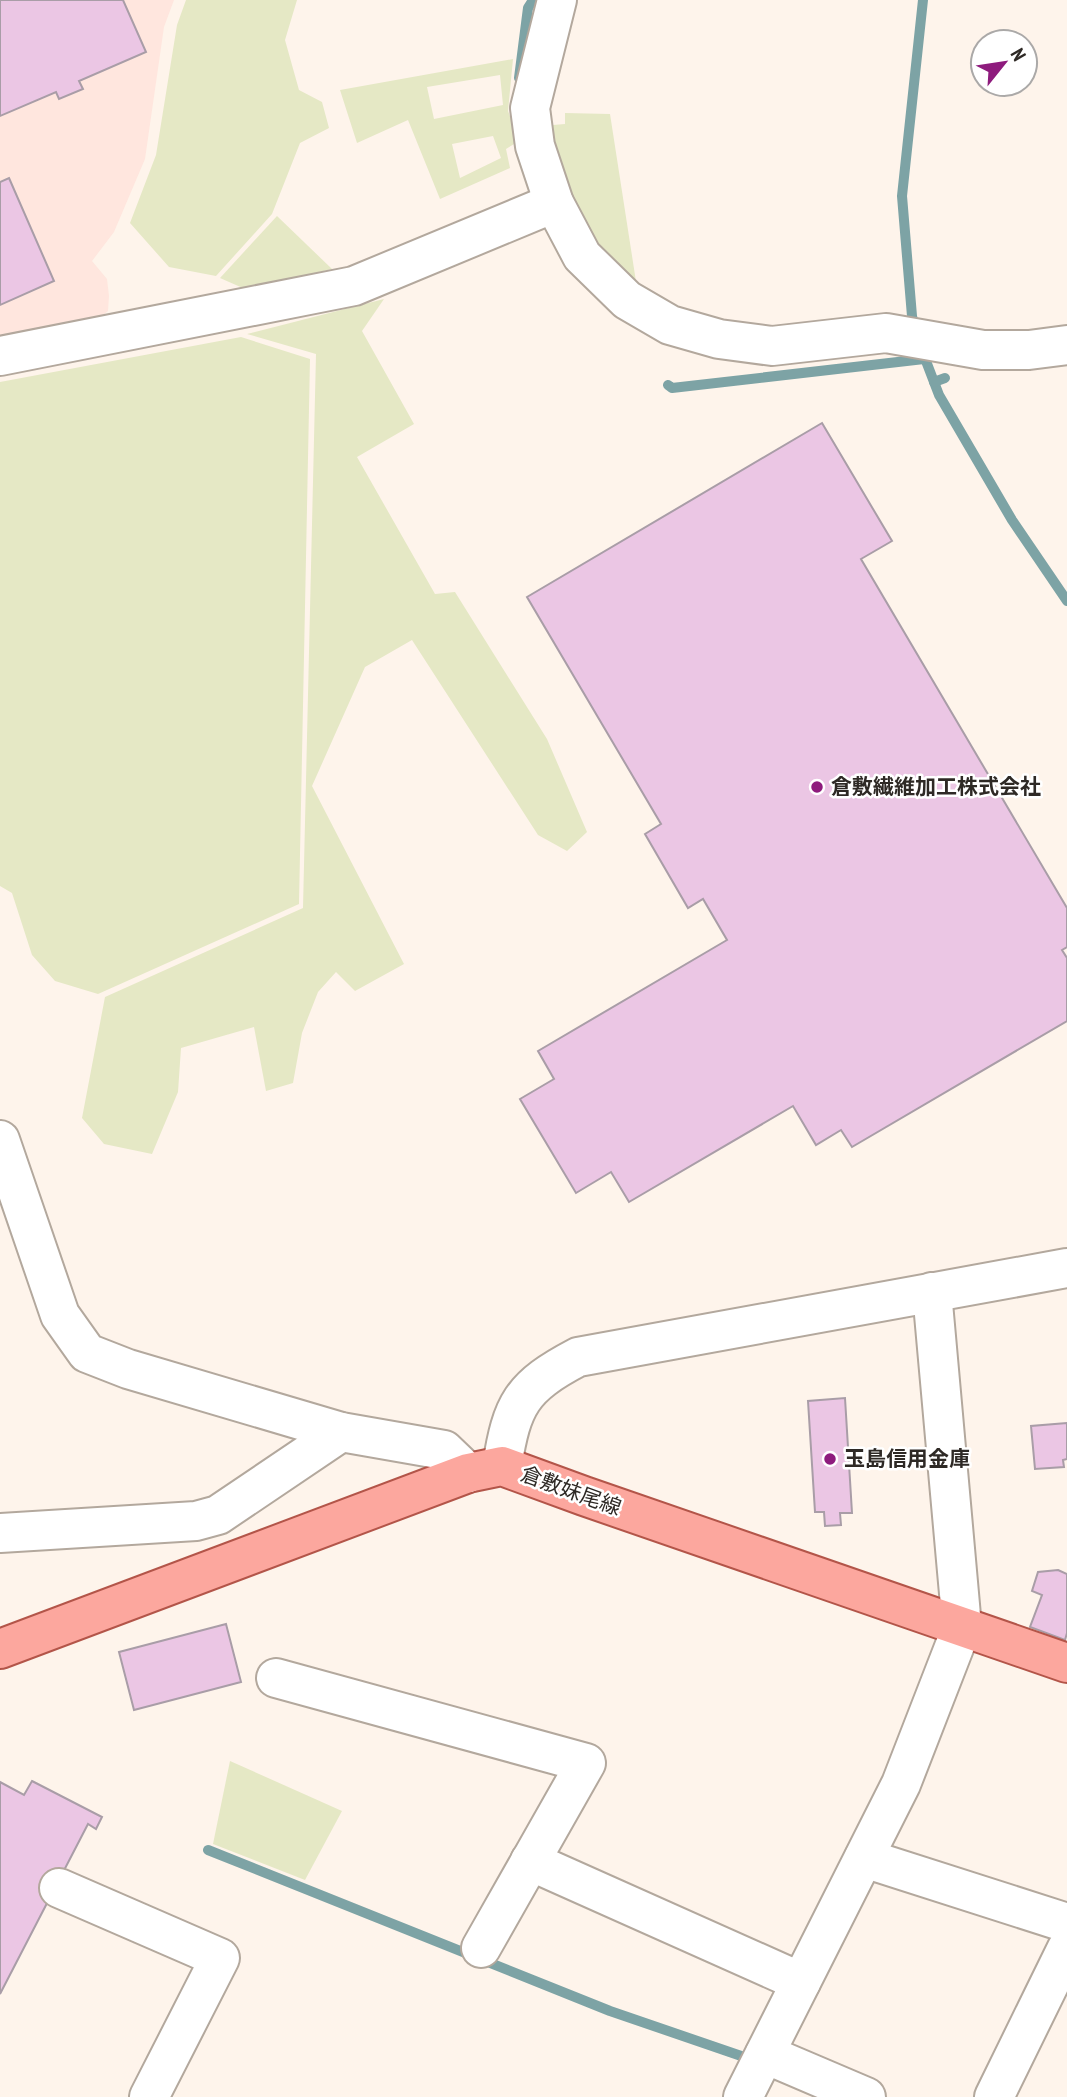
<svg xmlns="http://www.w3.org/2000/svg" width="1067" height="2097" font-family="'PT Sans Narrow','Noto Sans JP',sans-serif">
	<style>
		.education { fill: #ffe6de }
		.green { fill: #e5e8c5; fill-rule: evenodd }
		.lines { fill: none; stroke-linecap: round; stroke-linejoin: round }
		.stream { stroke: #7da3a5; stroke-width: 10 }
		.building { fill: #ebc6e4; stroke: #a99da7; stroke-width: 2 }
		.minor-casing { stroke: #b3a89d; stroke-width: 42 }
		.major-casing { stroke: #b35549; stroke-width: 42 }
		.minor { stroke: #fff; stroke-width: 38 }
		.major { stroke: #fca79e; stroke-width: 38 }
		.poi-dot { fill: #8e1b7d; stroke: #fff; stroke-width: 2.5 }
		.labels { text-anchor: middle; stroke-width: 5; stroke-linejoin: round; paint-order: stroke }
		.poi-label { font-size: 21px; font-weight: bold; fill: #2e2925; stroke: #fff; text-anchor: start }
		.street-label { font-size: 21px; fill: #2e2925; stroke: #fff }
	</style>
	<rect width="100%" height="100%" fill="#fef4eb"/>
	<path class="education" d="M 0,0 L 174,0 L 164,27 L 145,159 L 114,232 L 92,261 L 107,279 L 109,296 L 108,311 L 99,318 L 0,337 Z"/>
	<g class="green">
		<path d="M 186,0 L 297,0 L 285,40 L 299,90 L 322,102 L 329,128 L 300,143 L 272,214 L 216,276 L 169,267 L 130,223 L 156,155 L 177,25 Z"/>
		<path d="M 513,59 L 508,111 L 514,127 L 514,144 L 506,149 L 510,168 L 440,199 L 408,120 L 357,143 L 340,90 ZM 500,75 L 503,105 L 434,119 L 427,87 ZM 493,136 L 501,158 L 460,178 L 452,144 Z"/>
		<path d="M 565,113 L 610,114 L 637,288 L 616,273 L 568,204 L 555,151 L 553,125 L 565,124 Z"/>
		<path d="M 277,216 L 332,269 L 245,289 L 220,278 Z"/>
		<path d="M 384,299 L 362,331 L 414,424 L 357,457 L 435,594 L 455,592 L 547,739 L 587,832 L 567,851 L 538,835 L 412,640 L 365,667 L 312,786 L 404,964 L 355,991 L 336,972 L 318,992 L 302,1033 L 293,1083 L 266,1091 L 254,1027 L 181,1048 L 178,1092 L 152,1154 L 104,1144 L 82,1118 L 105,997 L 303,908 L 316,354 L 247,334 Z"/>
		<path d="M 241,337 L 310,359 L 299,904 L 98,994 L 55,981 L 32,955 L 12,893 L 0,886 L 0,382 Z"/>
		<path d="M 230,1761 L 342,1811 L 305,1880 L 213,1844 Z"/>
	</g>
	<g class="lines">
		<g class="stream">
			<path d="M 519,78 L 528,8 L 533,0"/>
			<path d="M 915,330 L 912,316 L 902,196 L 923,0"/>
			<path d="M 921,348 L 939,395 L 1012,520 L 1067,601"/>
			<path d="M 934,382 L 945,378"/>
			<path d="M 668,385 L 672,388 L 924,359"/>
			<path d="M 208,1850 L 610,2011 L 750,2059"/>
		</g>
	</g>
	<g class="building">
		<path d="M 0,0 L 123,0 L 146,52 L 79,81 L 83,89 L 59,99 L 56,92 L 0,116 Z"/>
		<path d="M 9,178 L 54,281 L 0,305 L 0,182 Z"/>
		<path d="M 822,423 L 892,541 L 861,559 L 1067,908 L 1067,947 L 1062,950 L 1067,958 L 1067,1021 L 852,1147 L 841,1130 L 816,1145 L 793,1106 L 629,1202 L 611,1172 L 576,1193 L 520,1099 L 554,1079 L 538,1051 L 727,940 L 703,899 L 688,908 L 645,834 L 661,824 L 527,597 Z"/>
		<path d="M 845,1398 L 852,1513 L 840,1513 L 841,1525 L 825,1526 L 824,1512 L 815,1512 L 808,1401 Z"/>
		<path d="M 1067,1423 L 1067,1459 L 1063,1460 L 1064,1467 L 1035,1469 L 1031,1426 Z"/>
		<path d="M 1058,1570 L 1067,1574 L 1067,1633 L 1065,1640 L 1030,1627 L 1042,1595 L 1032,1591 L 1038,1572 Z"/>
		<path d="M 226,1624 L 241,1682 L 134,1710 L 119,1652 Z"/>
		<path d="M 32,1781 L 102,1817 L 96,1829 L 88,1824 L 0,1994 L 0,1782 L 24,1795 Z"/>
	</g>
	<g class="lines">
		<g class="minor-casing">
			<g id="minor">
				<path d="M 557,0 L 530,108 L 535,146 L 554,203 L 582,256 L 627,300 L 670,325 L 719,339 L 772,346 L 886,333 L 983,350 L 1029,350 L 1067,345"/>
				<path d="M 0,356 L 354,286 L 554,203"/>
				<path d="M 0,1140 L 60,1315 L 87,1353 L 128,1369 L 341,1432 L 444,1450 L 468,1473"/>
				<path d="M 502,1466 C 512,1404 521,1387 578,1357 L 1067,1268"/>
				<path d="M 0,1533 L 196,1521 L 218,1515 L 341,1432"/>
				<path d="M 276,1678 L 586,1763 L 481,1948"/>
				<path d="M 864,1858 L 1067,1923"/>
				<path d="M 530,1861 L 801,1982"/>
				<path d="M 59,1888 L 220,1958 L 149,2097"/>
				<path d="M 765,2054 L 866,2097"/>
				<path d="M 743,2097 L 901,1784 L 962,1627 L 932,1292"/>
				<path d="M 994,2097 L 1067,1948"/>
			</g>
		</g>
		<g class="major-casing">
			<path id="major" d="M 0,1649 L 468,1473 L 502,1466 L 584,1496 L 1067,1663"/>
		</g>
		<use href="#minor" class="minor"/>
		<use href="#major" class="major"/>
	</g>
	<g class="poi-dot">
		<circle cx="817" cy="787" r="7"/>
		<circle cx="830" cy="1459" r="7"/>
	</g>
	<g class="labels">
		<g class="poi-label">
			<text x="831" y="794">倉敷繊維加工株式会社</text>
			<text x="844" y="1466">玉島信用金庫</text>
		</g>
		<g class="street-label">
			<text transform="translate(571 1491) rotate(20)" y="7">倉敷妹尾線</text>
		</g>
	</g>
	<g transform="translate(1004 63) rotate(60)"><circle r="33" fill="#ffffff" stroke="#aba9a8" stroke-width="2"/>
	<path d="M0-5L12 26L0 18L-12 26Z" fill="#8e1b7d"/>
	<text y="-10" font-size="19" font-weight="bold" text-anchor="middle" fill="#2e2925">N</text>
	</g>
</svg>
